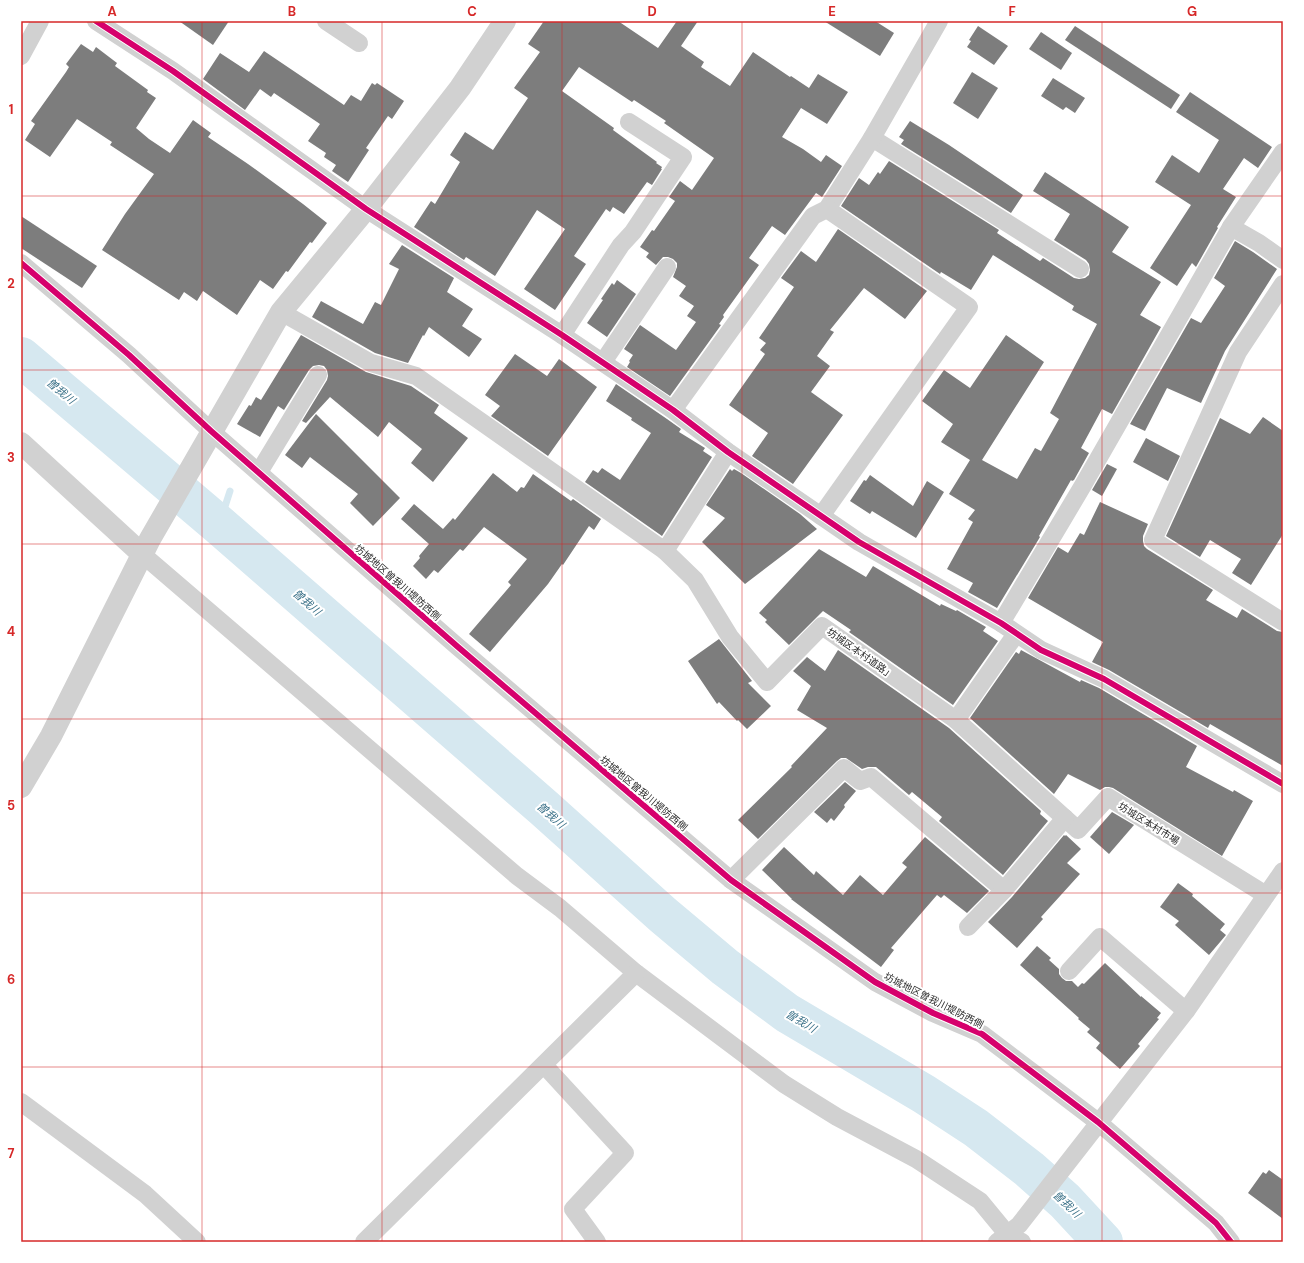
<svg xmlns="http://www.w3.org/2000/svg" width="1304" height="1263" font-family="'DM Sans','Noto Sans JP',sans-serif">
	<style>
		.lines { fill: none; stroke-linecap: round; stroke-linejoin: round }
		.stream { stroke: #d6e8f0; stroke-width: 7 }
		.river { stroke: #d6e8f0; stroke-width: 40 }
		.building { fill: #7d7d7d }
		.minor { stroke: #d1d1d1; stroke-width: 18 }
		.tertiary { stroke: #d1d1d1; stroke-width: 22 }
		.cycleway-casing { stroke: #fff; stroke-width: 8 }
		.cycleway { stroke: #d6006c; stroke-width: 6 }
		.grid { fill: none; stroke: #d62828; stroke-width: 1; stroke-opacity: 0.55 }
		.labels { text-anchor: middle; stroke-width: 4; stroke-linejoin: round; paint-order: stroke }
		.street-label { font-size: 10px; fill: #2c2c2c; stroke: #fff }
		.water-label { font-size: 11px; font-style: italic; fill: #3d738a; stroke: #fff }
		.neatline { fill: none; stroke: #d62828; stroke-width: 1.5 }
		.grid-label { font-size: 13px; text-anchor: middle; font-weight: bold; fill: #d62828 }
	</style>
	<rect width="100%" height="100%" fill="#fff"/>
	<g class="lines">
		<path class="stream" d="M 219,525 L 230,491"/>
		<path class="river" d="M 21,357 L 219,525 L 544,808 L 663,915 L 725,967 L 787,1013 L 924,1094 L 976,1128 L 1029,1169 L 1065,1201 L 1103,1242"/>
	</g>
	<g class="building">
		<path d="M 179,21 L 229,21 L 213,45 Z"/>
		<path d="M 544,21 L 618,21 L 658,48 L 677,21 L 698,21 L 681,46 L 704,62 L 701,67 L 730,86 L 753,52 L 790,77 L 791,76 L 809,88 L 818,74 L 848,92 L 827,124 L 801,108 L 782,137 L 803,149 L 821,162 L 826,155 L 842,166 L 822,197 L 816,193 L 785,235 L 772,226 L 749,258 L 759,265 L 723,315 L 724,317 L 719,324 L 721,325 L 670,396 L 627,367 L 630,362 L 629,361 L 633,355 L 624,349 L 640,325 L 676,350 L 696,322 L 687,316 L 694,306 L 679,296 L 686,286 L 673,277 L 677,267 L 677,263 L 673,259 L 668,257 L 663,257 L 656,265 L 646,257 L 649,253 L 640,247 L 652,230 L 654,231 L 675,201 L 669,197 L 680,181 L 692,190 L 714,158 L 664,123 L 666,121 L 634,100 L 632,102 L 579,67 L 562,91 L 614,128 L 613,130 L 657,162 L 656,163 L 662,167 L 661,169 L 662,169 L 652,185 L 647,182 L 624,214 L 613,207 L 610,212 L 606,209 L 574,256 L 586,264 L 555,310 L 524,289 L 565,229 L 537,210 L 495,276 L 466,257 L 464,260 L 414,227 L 431,201 L 435,204 L 460,162 L 450,155 L 465,132 L 493,150 L 528,98 L 514,88 L 540,52 L 528,44 Z"/>
		<path d="M 824,21 L 875,21 L 894,33 L 880,56 Z"/>
		<path d="M 978,26 L 1008,46 L 994,65 L 967,47 L 971,41 L 969,40 Z"/>
		<path d="M 1075,26 L 1180,95 L 1171,109 L 1065,40 Z"/>
		<path d="M 1041,32 L 1072,53 L 1061,70 L 1029,49 Z"/>
		<path d="M 81,44 L 93,52 L 96,47 L 117,63 L 115,66 L 148,90 L 147,92 L 156,98 L 136,128 L 149,139 L 170,153 L 193,120 L 211,133 L 208,137 L 248,164 L 303,204 L 327,223 L 312,243 L 310,242 L 288,272 L 286,271 L 273,289 L 260,280 L 237,315 L 203,291 L 197,301 L 184,292 L 179,300 L 102,250 L 125,214 L 154,174 L 110,145 L 112,142 L 77,119 L 50,157 L 25,140 L 35,124 L 31,121 L 66,72 L 69,67 L 66,64 Z"/>
		<path d="M 264,51 L 344,105 L 351,95 L 361,101 L 372,83 L 375,85 L 377,83 L 404,101 L 392,119 L 388,116 L 366,148 L 369,150 L 348,182 L 332,171 L 336,165 L 324,157 L 326,153 L 308,141 L 320,124 L 274,93 L 271,97 L 260,89 L 245,110 L 203,79 L 220,53 L 249,72 Z"/>
		<path d="M 972,72 L 998,88 L 978,119 L 953,103 Z"/>
		<path d="M 1053,78 L 1085,98 L 1075,113 L 1066,107 L 1063,110 L 1041,96 Z"/>
		<path d="M 1190,92 L 1272,147 L 1258,168 L 1244,158 L 1223,189 L 1236,197 L 1217,227 L 1218,228 L 1196,267 L 1192,263 L 1177,286 L 1150,268 L 1191,205 L 1155,182 L 1172,155 L 1199,173 L 1219,140 L 1176,112 Z"/>
		<path d="M 910,121 L 949,145 L 1023,195 L 1011,213 L 901,144 L 904,140 L 899,137 Z"/>
		<path d="M 889,161 L 999,230 L 997,233 L 1040,261 L 1043,258 L 1074,278 L 1079,279 L 1085,278 L 1089,275 L 1090,270 L 1089,264 L 1086,260 L 1054,240 L 1070,214 L 1033,191 L 1045,172 L 1129,227 L 1112,252 L 1161,282 L 1140,315 L 1161,327 L 1112,414 L 1102,409 L 1081,448 L 1089,453 L 1074,480 L 1072,481 L 1071,480 L 1039,536 L 1040,537 L 997,608 L 968,592 L 973,583 L 947,569 L 973,522 L 968,519 L 975,510 L 949,494 L 970,460 L 941,442 L 953,424 L 922,401 L 944,370 L 970,388 L 1006,335 L 1044,362 L 982,460 L 1017,479 L 1035,448 L 1041,451 L 1059,419 L 1050,413 L 1097,324 L 1072,310 L 1074,306 L 993,255 L 971,290 L 941,272 L 940,274 L 841,206 L 859,178 L 869,185 L 878,172 L 880,174 Z"/>
		<path d="M 21,216 L 97,266 L 82,288 L 21,248 Z"/>
		<path d="M 838,229 L 927,291 L 905,319 L 864,288 L 830,330 L 834,332 L 817,356 L 830,366 L 811,392 L 843,415 L 793,484 L 752,456 L 768,433 L 729,405 L 765,354 L 760,350 L 766,343 L 759,338 L 794,287 L 781,278 L 801,251 L 816,262 Z"/>
		<path d="M 1235,241 L 1253,252 L 1277,269 L 1225,351 L 1201,403 L 1167,388 L 1145,431 L 1130,424 L 1191,318 L 1201,323 L 1225,286 L 1214,278 Z"/>
		<path d="M 402,245 L 454,278 L 447,292 L 473,309 L 462,326 L 482,339 L 469,357 L 429,327 L 424,336 L 423,335 L 408,363 L 375,353 L 312,317 L 321,301 L 363,324 L 375,302 L 381,305 L 399,269 L 389,264 Z"/>
		<path d="M 617,280 L 636,294 L 607,337 L 587,323 L 603,300 L 601,299 L 612,283 L 614,285 Z"/>
		<path d="M 301,335 L 366,372 L 411,386 L 439,405 L 434,413 L 468,438 L 433,482 L 411,463 L 422,449 L 389,422 L 378,437 L 330,397 L 306,423 L 302,421 L 327,380 L 328,376 L 327,370 L 324,366 L 319,365 L 313,366 L 309,370 L 284,410 L 278,406 L 260,437 L 237,424 L 249,405 L 251,406 L 256,397 L 261,400 Z"/>
		<path d="M 515,354 L 547,376 L 559,359 L 597,387 L 548,456 L 491,416 L 500,406 L 485,395 Z"/>
		<path d="M 616,384 L 667,419 L 681,429 L 679,432 L 705,448 L 703,451 L 712,457 L 662,536 L 585,482 L 593,470 L 598,473 L 602,468 L 620,480 L 651,433 L 631,420 L 632,418 L 606,401 Z"/>
		<path d="M 316,414 L 400,498 L 373,526 L 350,503 L 358,494 L 310,457 L 302,468 L 285,455 Z"/>
		<path d="M 1263,417 L 1283,431 L 1283,534 L 1251,585 L 1232,573 L 1241,559 L 1210,540 L 1200,557 L 1166,536 L 1220,418 L 1250,434 Z"/>
		<path d="M 1146,438 L 1180,456 L 1168,481 L 1133,462 Z"/>
		<path d="M 1107,464 L 1117,469 L 1102,496 L 1092,490 Z"/>
		<path d="M 730,469 L 732,471 L 734,469 L 741,473 L 800,514 L 817,529 L 745,584 L 702,542 L 725,518 L 706,505 Z"/>
		<path d="M 493,473 L 517,492 L 521,487 L 524,488 L 533,474 L 571,501 L 573,499 L 601,519 L 594,530 L 589,526 L 563,565 L 562,564 L 548,584 L 490,652 L 469,634 L 511,585 L 508,582 L 527,559 L 484,527 L 463,551 L 460,549 L 438,573 L 434,570 L 426,579 L 413,566 L 420,558 L 419,556 L 429,544 L 401,519 L 414,504 L 443,529 L 453,518 L 455,520 Z"/>
		<path d="M 870,475 L 913,506 L 927,481 L 944,492 L 916,538 L 872,511 L 870,514 L 850,501 L 864,480 L 866,481 Z"/>
		<path d="M 1100,502 L 1148,524 L 1143,536 L 1143,541 L 1144,546 L 1147,549 L 1213,590 L 1206,600 L 1237,618 L 1242,609 L 1277,631 L 1283,632 L 1283,766 L 1210,724 L 1208,728 L 1109,670 L 1092,662 L 1103,642 L 1028,598 L 1058,547 L 1068,553 L 1080,533 L 1084,535 Z"/>
		<path d="M 819,549 L 866,577 L 873,566 L 940,606 L 941,604 L 956,611 L 957,610 L 986,627 L 983,631 L 998,641 L 953,705 L 849,632 L 851,630 L 823,611 L 789,645 L 765,622 L 767,620 L 759,613 Z"/>
		<path d="M 719,639 L 752,681 L 748,683 L 771,706 L 747,729 L 738,720 L 737,721 L 719,702 L 717,704 L 688,661 Z"/>
		<path d="M 838,650 L 949,728 L 1041,811 L 1040,814 L 1048,821 L 1003,875 L 939,821 L 942,817 L 912,792 L 909,795 L 876,767 L 868,767 L 862,769 L 846,758 L 841,758 L 837,761 L 758,839 L 738,820 L 792,767 L 791,766 L 827,728 L 797,710 L 811,686 L 793,671 L 807,657 L 825,671 Z"/>
		<path d="M 1021,650 L 1080,682 L 1081,680 L 1099,688 L 1197,746 L 1186,767 L 1233,792 L 1234,790 L 1253,801 L 1222,856 L 1113,788 L 1109,787 L 1105,787 L 1100,790 L 1068,774 L 1054,794 L 970,718 L 1016,652 L 1019,654 Z"/>
		<path d="M 845,782 L 856,791 L 844,805 L 845,807 L 834,821 L 831,818 L 827,823 L 814,812 Z"/>
		<path d="M 1112,812 L 1134,825 L 1109,854 L 1090,837 Z"/>
		<path d="M 1064,835 L 1065,836 L 1066,835 L 1081,849 L 1067,863 L 1080,874 L 1041,917 L 1043,919 L 1017,948 L 988,922 L 1012,897 Z"/>
		<path d="M 925,837 L 989,891 L 967,913 L 944,895 L 941,898 L 937,895 L 891,948 L 894,950 L 881,967 L 791,899 L 792,899 L 762,870 L 784,847 L 814,875 L 816,871 L 843,895 L 860,875 L 883,895 L 907,867 L 902,863 Z"/>
		<path d="M 1178,883 L 1193,894 L 1192,896 L 1225,924 L 1220,930 L 1226,935 L 1209,955 L 1175,925 L 1179,921 L 1160,907 Z"/>
		<path d="M 1037,946 L 1051,958 L 1049,960 L 1059,969 L 1059,974 L 1062,978 L 1066,981 L 1072,981 L 1078,987 L 1082,983 L 1084,984 L 1105,963 L 1141,997 L 1141,996 L 1161,1013 L 1157,1018 L 1159,1019 L 1138,1044 L 1140,1046 L 1120,1069 L 1096,1048 L 1100,1043 L 1087,1032 L 1090,1029 L 1078,1019 L 1079,1018 L 1020,965 Z"/>
		<path d="M 1269,1170 L 1283,1180 L 1283,1219 L 1248,1193 L 1263,1172 L 1266,1174 Z"/>
	</g>
	<g class="lines">
		<g class="minor">
			<path d="M 96,21 L 173,71 L 366,209 L 562,335 L 673,410 L 728,452 L 859,542 L 1001,623 L 1041,650 L 1104,679 L 1283,784"/>
			<path d="M 326,21 L 359,43"/>
			<path d="M 21,56 L 40,21"/>
			<path d="M 872,138 L 1080,269"/>
			<path d="M 1231,227 L 1259,243 L 1283,260"/>
			<path d="M 21,263 L 129,355 L 211,431 L 458,647 L 731,880 L 875,982 L 933,1013 L 982,1034 L 1098,1122 L 1216,1223 L 1231,1242"/>
			<path d="M 1283,284 L 1238,352 L 1153,540 L 1283,622"/>
			<path d="M 281,312 L 371,363 L 416,376 L 665,551 L 728,452"/>
			<path d="M 562,335 L 621,245 L 633,232 L 683,157 L 629,122"/>
			<path d="M 603,362 L 667,267"/>
			<path d="M 673,410 L 813,216 L 827,209 L 872,138 L 939,21"/>
			<path d="M 259,472 L 318,375"/>
			<path d="M 821,516 L 969,307 L 827,209"/>
			<path d="M 665,551 L 695,580 L 730,637 L 767,682 L 822,626 L 956,720 L 1016,634"/>
			<path d="M 142,554 L 517,876 L 560,908 L 636,973 L 784,1084 L 837,1117 L 916,1159 L 980,1201 L 1008,1235 L 1022,1242"/>
			<path d="M 1001,623 L 1082,487 L 1231,227 L 1283,152"/>
			<path d="M 956,720 L 1078,830 L 1108,797 L 1266,895"/>
			<path d="M 731,880 L 844,768 L 860,781 L 871,777 L 1004,890"/>
			<path d="M 968,927 L 1004,890 L 1065,818"/>
			<path d="M 1069,971 L 1100,937 L 1186,1011"/>
			<path d="M 544,1065 L 625,1153 L 573,1209 L 597,1242"/>
			<path d="M 21,1102 L 145,1194 L 197,1242"/>
			<path d="M 364,1242 L 636,973"/>
			<path d="M 997,1242 L 1019,1225 L 1186,1011 L 1283,871"/>
		</g>
		<g class="tertiary">
			<path d="M 21,443 L 142,554"/>
			<path d="M 21,787 L 51,736 L 150,539 L 281,312 L 366,209 L 460,88 L 505,21"/>
		</g>
		<g class="cycleway-casing">
			<g id="cycleway">
				<path d="M 96,21 L 173,71 L 366,209 L 562,335 L 673,410 L 728,452 L 859,542 L 1001,623 L 1041,650 L 1104,679 L 1283,784"/>
				<path d="M 21,263 L 129,355 L 211,431 L 458,647 L 731,880 L 875,982 L 933,1013 L 982,1034 L 1098,1122 L 1216,1223 L 1231,1242"/>
			</g>
		</g>
		<use href="#cycleway" class="cycleway"/>
	</g>
	<path class="grid" d="M 202,21 L 202,1242M 382,21 L 382,1242M 562,21 L 562,1242M 742,21 L 742,1242M 922,21 L 922,1242M 1102,21 L 1102,1242M 21,196 L 1283,196M 21,370 L 1283,370M 21,544 L 1283,544M 21,719 L 1283,719M 21,893 L 1283,893M 21,1067 L 1283,1067"/>
	<g class="labels">
		<g class="street-label">
			<text transform="translate(398 582) rotate(41)" y="4">坊城地区曽我川堤防西側</text>
			<text transform="translate(861 653) rotate(35)" y="4">坊城区本村道路」</text>
			<text transform="translate(644 793) rotate(40)" y="4">坊城地区曽我川堤防西側</text>
			<text transform="translate(1149 823) rotate(32)" y="4">坊城区本村市場</text>
			<text transform="translate(934 1000) rotate(27)" y="4">坊城地区曽我川堤防西側</text>
		</g>
		<g class="water-label">
			<text transform="translate(61 391) rotate(40)" y="4">曽我川</text>
			<text transform="translate(307 602) rotate(41)" y="4">曽我川</text>
			<text transform="translate(551 815) rotate(41)" y="4">曽我川</text>
			<text transform="translate(801 1021) rotate(31)" y="4">曽我川</text>
			<text transform="translate(1067 1204) rotate(44)" y="4">曽我川</text>
		</g>
	</g>
	<rect width="1304" height="1263" fill="none" stroke="#ffffff" stroke-width="44"/>
	<rect x="22" y="22" width="1260" height="1219" class="neatline"/>
	<g class="grid-label">
		<text x="112" y="16">A</text>
		<text x="292" y="16">B</text>
		<text x="472" y="16">C</text>
		<text x="652" y="16">D</text>
		<text x="832" y="16">E</text>
		<text x="1012" y="16">F</text>
		<text x="1192" y="16">G</text>
		<text x="11" y="114">1</text>
		<text x="11" y="288">2</text>
		<text x="11" y="462">3</text>
		<text x="11" y="636">4</text>
		<text x="11" y="810">5</text>
		<text x="11" y="984">6</text>
		<text x="11" y="1158">7</text>
	</g>
</svg>
